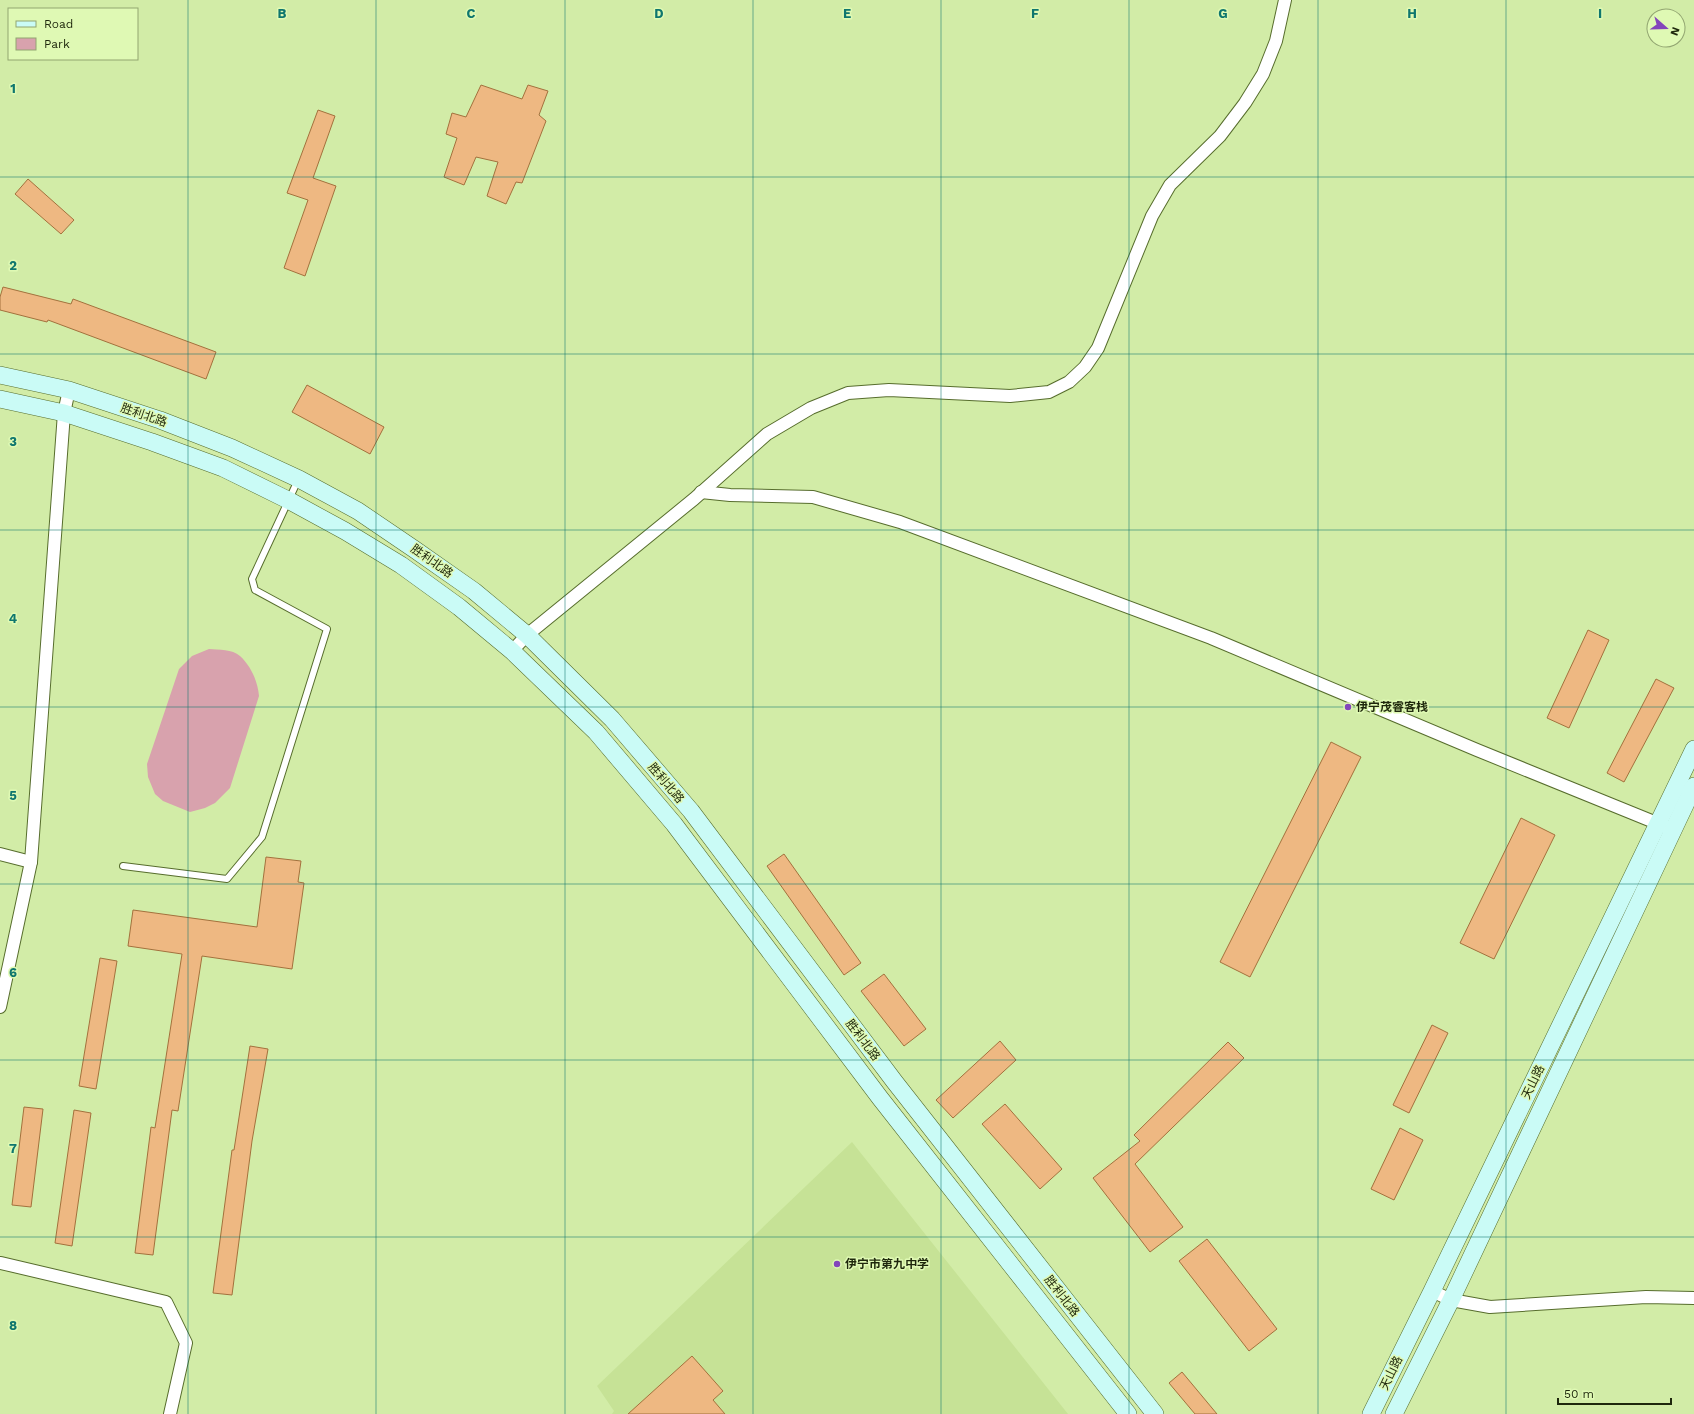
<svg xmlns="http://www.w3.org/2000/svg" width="1694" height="1414" font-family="'Work Sans','Noto Sans SC',sans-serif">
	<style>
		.built { fill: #c6e296 }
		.green { fill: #d8a2ad }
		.building { fill: #eeb882; stroke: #a3713d }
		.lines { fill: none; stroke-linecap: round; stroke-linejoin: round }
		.service-casing { stroke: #576d2d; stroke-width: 8 }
		.minor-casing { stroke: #576d2d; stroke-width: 14 }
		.secondary-casing { stroke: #576d2d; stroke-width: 18 }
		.service { stroke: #fff; stroke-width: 6 }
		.minor { stroke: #fff; stroke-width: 12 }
		.secondary { stroke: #cafbf6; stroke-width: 17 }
		.grid { fill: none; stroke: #0f766e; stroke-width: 1; stroke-opacity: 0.55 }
		.poi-dot { fill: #8345bb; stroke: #dff9b4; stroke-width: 1.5 }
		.labels { text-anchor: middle; stroke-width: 3; stroke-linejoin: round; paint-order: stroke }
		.street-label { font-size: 12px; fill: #1e270c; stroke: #dff9b4 }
		.poi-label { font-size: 12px; font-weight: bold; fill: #1e270c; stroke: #dff9b4; text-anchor: start }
		.grid-label { font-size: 13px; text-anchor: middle; font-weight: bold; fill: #0f766e; stroke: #dff9b4; stroke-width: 3; stroke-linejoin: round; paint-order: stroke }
	</style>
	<rect width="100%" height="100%" fill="#d2eca7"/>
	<path class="built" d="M 852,1142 L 1068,1414 L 612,1414 L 614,1411 L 597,1386 Z"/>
	<path class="green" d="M 209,649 C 219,650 232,649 240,656 C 251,666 258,682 259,696 L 230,788 L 215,803 L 205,808 L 190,812 L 163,801 L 155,794 L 148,777 L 147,764 L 179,669 L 192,656 Z"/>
	<g class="building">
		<path d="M 481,85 L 522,99 L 528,85 L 548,91 L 539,115 L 546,121 L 522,183 L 516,182 L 506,204 L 487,196 L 498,162 L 476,157 L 464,185 L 444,177 L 457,138 L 446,134 L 452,113 L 466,117 Z"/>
		<path d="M 318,110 L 335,116 L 313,178 L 336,186 L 305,276 L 284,268 L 308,200 L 287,193 Z"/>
		<path d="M 28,179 L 74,220 L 61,234 L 15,194 Z"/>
		<path d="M 3,287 L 71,304 L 73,299 L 216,352 L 206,379 L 48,320 L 47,322 L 0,310 L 0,297 Z"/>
		<path d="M 307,385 L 384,427 L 370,454 L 292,412 Z"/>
		<path d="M 1588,630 L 1609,640 L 1569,728 L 1547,718 Z"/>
		<path d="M 1656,679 L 1674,688 L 1624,782 L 1607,773 Z"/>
		<path d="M 1331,742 L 1361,757 L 1250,977 L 1220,962 Z"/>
		<path d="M 1521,818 L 1555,835 L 1494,959 L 1460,943 Z"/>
		<path d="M 784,854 L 861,963 L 844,975 L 767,866 Z"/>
		<path d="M 266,857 L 301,861 L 298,882 L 304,883 L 292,969 L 202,956 L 178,1111 L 172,1110 L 153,1255 L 135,1253 L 151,1127 L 155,1128 L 182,954 L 128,946 L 133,910 L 257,927 Z"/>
		<path d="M 100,958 L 117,961 L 96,1089 L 79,1086 Z"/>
		<path d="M 884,974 L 926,1029 L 904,1046 L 861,991 Z"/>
		<path d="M 1432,1025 L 1448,1033 L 1409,1113 L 1393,1105 Z"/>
		<path d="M 1000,1041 L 1016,1060 L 953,1118 L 936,1100 Z"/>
		<path d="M 1228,1042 L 1244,1058 L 1135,1164 L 1183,1227 L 1150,1252 L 1093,1178 L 1140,1141 L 1134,1135 Z"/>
		<path d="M 250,1046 L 268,1049 L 252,1141 L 232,1295 L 213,1293 L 232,1150 L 234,1150 Z"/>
		<path d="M 1005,1104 L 1062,1169 L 1040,1189 L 982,1124 Z"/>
		<path d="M 24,1107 L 43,1109 L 31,1207 L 12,1205 Z"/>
		<path d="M 74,1110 L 91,1113 L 72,1246 L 55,1243 Z"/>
		<path d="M 1400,1128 L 1423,1140 L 1394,1200 L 1371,1189 Z"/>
		<path d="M 1207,1239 L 1277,1329 L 1249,1351 L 1179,1261 Z"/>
		<path d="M 692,1356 L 723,1391 L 713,1400 L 725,1414 L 628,1414 Z"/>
		<path d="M 1182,1372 L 1217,1414 L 1195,1414 L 1169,1383 Z"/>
	</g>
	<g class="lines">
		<g class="service-casing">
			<path id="service" d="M 123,866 L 227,879 L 262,837 L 327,629 L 255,590 L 252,579 L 298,480"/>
		</g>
		<g class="minor-casing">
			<g id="minor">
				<path d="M 701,492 L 730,495 L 813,497 L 900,522 L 1211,638 L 1477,750 L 1664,826"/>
				<path d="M 512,651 L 527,635 L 694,499 L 767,434 L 811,408 L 848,393 L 889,390 L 1010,396 L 1049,392 L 1069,382 L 1085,367 L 1098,348 L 1152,216 L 1170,185 L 1220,136 L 1245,103 L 1263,74 L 1276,41 L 1285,0"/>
				<path d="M 0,854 L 31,862"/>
				<path d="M 0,1007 L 31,862 L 64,413 L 69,390"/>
				<path d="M 1,1263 L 166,1302 L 186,1343 L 170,1414"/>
				<path d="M 1432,1291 L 1451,1300 L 1490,1307 L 1646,1297 L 1694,1298"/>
			</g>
		</g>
		<g class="secondary-casing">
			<g id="secondary">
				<path d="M 0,375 L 69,390 L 160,420 L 232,448 L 299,479 L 358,511 L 414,549 L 474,591 L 527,635 L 612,719 L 691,811 L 894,1081 L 1155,1414"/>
				<path d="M 0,399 L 64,413 L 152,442 L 223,468 L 290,501 L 345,531 L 401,565 L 459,607 L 512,651 L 596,732 L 674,824 L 880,1098 L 1128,1414"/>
				<path d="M 1371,1414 L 1432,1291 L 1694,749"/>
				<path d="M 1394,1414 L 1451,1300 L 1694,786"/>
			</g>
		</g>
		<use href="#service" class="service"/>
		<use href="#minor" class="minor"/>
		<use href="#secondary" class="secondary"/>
	</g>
	<path class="grid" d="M 188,0 L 188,1414M 376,0 L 376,1414M 565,0 L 565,1414M 753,0 L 753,1414M 941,0 L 941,1414M 1129,0 L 1129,1414M 1318,0 L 1318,1414M 1506,0 L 1506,1414M 0,177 L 1694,177M 0,354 L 1694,354M 0,530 L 1694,530M 0,707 L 1694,707M 0,884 L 1694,884M 0,1060 L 1694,1060M 0,1237 L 1694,1237"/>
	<g class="poi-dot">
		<circle cx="1348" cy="707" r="4"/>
		<circle cx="837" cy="1264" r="4"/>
	</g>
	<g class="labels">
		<g class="street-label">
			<text transform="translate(144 415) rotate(19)" y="4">胜利北路</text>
			<text transform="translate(432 561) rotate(35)" y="4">胜利北路</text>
			<text transform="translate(666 783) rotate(50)" y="4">胜利北路</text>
			<text transform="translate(863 1040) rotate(53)" y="4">胜利北路</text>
			<text transform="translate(1533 1082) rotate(-64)" y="4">天山路</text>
			<text transform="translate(1062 1296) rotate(52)" y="4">胜利北路</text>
			<text transform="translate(1391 1373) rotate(-64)" y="4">天山路</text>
		</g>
		<g class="poi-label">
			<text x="1356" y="711">伊宁茂睿客栈</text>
			<text x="845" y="1268">伊宁市第九中学</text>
		</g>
	</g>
	<g class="grid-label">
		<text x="282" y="18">B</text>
		<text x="471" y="18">C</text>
		<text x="659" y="18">D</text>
		<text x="847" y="18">E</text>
		<text x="1035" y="18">F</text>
		<text x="1223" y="18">G</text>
		<text x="1412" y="18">H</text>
		<text x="1600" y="18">I</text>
		<text x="13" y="93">1</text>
		<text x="13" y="270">2</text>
		<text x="13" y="446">3</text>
		<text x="13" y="623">4</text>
		<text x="13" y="800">5</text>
		<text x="13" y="977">6</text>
		<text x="13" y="1153">7</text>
		<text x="13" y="1330">8</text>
	</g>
	<rect x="8" y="8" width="130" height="52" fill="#dff9b4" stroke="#92a571"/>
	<rect x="16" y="21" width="20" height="6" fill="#cafbf6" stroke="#92a571"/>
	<text x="44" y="28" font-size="12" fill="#1e270c">Road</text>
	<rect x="16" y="38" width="20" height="12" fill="#d8a2ad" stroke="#92a571"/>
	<text x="44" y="48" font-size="12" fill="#1e270c">Park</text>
	<g transform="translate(1666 28) rotate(110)"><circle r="19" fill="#dff9b4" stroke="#92a571"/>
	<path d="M0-3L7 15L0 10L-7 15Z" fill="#8345bb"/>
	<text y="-6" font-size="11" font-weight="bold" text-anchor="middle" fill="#1e270c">N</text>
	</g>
	<path d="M1558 1398v6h113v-6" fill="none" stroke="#1e270c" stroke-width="2"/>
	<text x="1564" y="1398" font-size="12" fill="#1e270c" stroke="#dff9b4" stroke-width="3" paint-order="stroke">50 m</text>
</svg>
